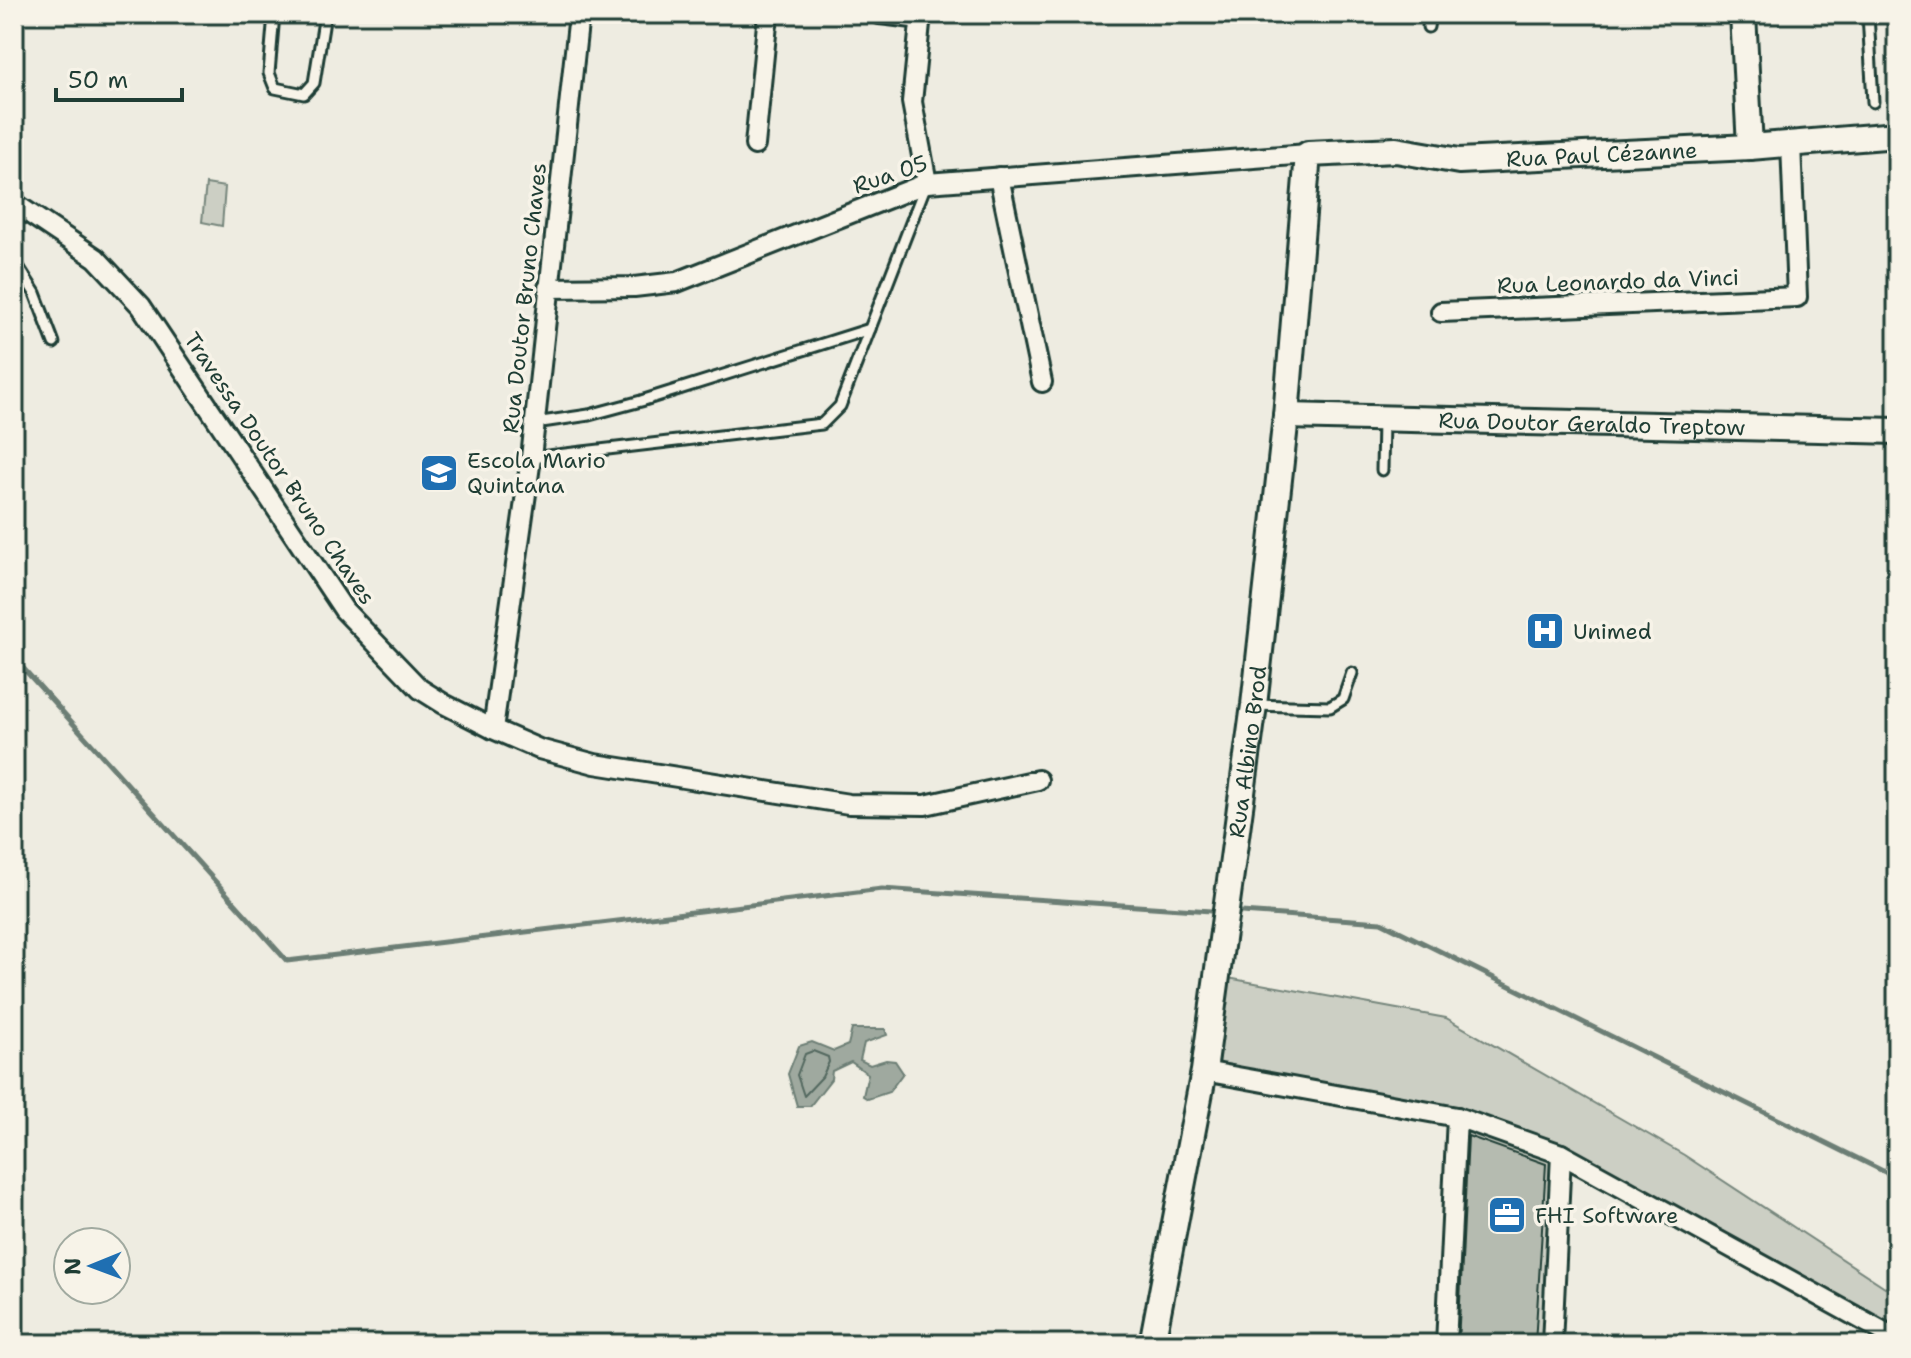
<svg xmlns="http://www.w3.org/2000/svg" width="1911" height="1358" font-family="'Shantell Sans',sans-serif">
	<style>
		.green { fill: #cccfc4; stroke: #76867c; stroke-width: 2 }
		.water { fill: #9fa99f; stroke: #6c7e74; stroke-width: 2 }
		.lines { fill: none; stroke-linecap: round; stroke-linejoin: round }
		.shore { stroke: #52685f; stroke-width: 2 }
		.stream { stroke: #6c7e74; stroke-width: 5 }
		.building { fill: #b5bbb0; stroke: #1f3d34; stroke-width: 2 }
		.lane-casing { stroke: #1f3d34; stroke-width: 15 }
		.street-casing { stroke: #1f3d34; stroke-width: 24 }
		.secondary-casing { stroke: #1f3d34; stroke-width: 30 }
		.lane { stroke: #f7f3e8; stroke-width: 9 }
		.street { stroke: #f7f3e8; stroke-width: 18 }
		.secondary { stroke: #f7f3e8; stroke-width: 24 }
		.labels { text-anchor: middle; stroke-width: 7; stroke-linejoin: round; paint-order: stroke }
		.street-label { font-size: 22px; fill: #1f3d34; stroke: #f7f3e8 }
		.poi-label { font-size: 22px; fill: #1f3d34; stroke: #f7f3e8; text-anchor: start }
	</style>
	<rect width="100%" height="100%" fill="#eeece1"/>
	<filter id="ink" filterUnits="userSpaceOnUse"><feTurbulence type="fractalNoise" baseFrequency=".0125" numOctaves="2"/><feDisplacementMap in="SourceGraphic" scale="16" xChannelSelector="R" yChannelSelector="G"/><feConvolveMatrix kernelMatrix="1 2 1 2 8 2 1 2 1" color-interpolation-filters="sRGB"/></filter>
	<g filter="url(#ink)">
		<g class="green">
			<path d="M 206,184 L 225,187 L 222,226 L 202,222 Z"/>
			<path d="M 1217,976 L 1446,1018 L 1684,1155 L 1897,1295 L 1897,1339 L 1561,1155 L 1552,1344 L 1446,1344 L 1457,1117 L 1204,1071 Z"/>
		</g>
		<path class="water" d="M 852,1029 L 885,1029 L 887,1035 L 864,1043 L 860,1060 L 870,1065 L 886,1060 L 895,1061 L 903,1073 L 889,1092 L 868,1099 L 863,1096 L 868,1074 L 851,1062 L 832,1071 L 831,1079 L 810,1106 L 797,1106 L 788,1074 L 799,1046 L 812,1042 L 834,1051 L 848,1045 Z"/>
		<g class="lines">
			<path class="shore" d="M 813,1051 L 828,1057 L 829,1062 L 822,1077 L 804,1096 L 797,1075 L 805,1054 Z"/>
			<g class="stream">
				<path d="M 14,658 L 287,961 L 882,889 L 1211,911"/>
				<path d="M 1241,912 L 1381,922 L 1897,1178"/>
			</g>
		</g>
		<path class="building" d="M 1468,1136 L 1546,1164 L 1535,1344 L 1458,1344 Z"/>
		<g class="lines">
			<g class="lane-casing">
				<g id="lane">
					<path d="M 274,14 L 269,73 L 275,88 L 304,94 L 314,83 L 325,14"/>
					<path d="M 1868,14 L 1873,102"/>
					<path d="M 1428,27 L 1430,14"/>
					<path d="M 14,260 L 35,293 L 54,343"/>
					<path d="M 535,423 L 589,415 L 641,401 L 870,329"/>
					<path d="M 531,458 L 822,424 L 840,406 L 926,184"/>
					<path d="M 1382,470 L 1383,421"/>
					<path d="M 1254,705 L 1330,707 L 1343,699 L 1352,673"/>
				</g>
			</g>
			<g class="street-casing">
				<g id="street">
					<path d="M 880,14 L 921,19"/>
					<path d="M 921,14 L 912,102 L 927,183"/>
					<path d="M 755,145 L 768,14"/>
					<path d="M 999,177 L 1042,382"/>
					<path d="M 14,203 L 96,258 L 141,306 L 344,610 L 420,689 L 444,704 L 493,729 L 539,749 L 595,764 L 849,804 L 925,805 L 1038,780"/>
					<path d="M 548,288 L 634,287 L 677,282 L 927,183 L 1308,154"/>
					<path d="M 1441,312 L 1797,297 L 1791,143"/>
					<path d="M 493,729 L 531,458 L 579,14"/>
					<path d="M 1204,1071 L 1457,1117 L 1561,1154 L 1897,1339"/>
					<path d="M 1446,1344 L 1457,1117"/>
					<path d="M 1552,1344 L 1561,1154"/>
				</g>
			</g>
			<g class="secondary-casing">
				<g id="secondary">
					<path d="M 1743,14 L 1750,147"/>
					<path id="s1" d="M 1286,416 L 1897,431"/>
					<path id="s2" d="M 1152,1344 L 1204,1071 L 1254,705 L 1286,416 L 1308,154 L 1396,150 L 1459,161 L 1750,147 L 1897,135"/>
				</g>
			</g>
			<use href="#lane" class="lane"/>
			<use href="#street" class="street"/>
			<use href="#secondary" class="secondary"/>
		</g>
	</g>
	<defs>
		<g id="school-square" transform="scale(2)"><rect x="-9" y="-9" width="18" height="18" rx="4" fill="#1f6fb2" stroke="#f7f3e8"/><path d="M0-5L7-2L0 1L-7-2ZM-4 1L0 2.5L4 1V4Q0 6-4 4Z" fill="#fff"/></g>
		<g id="hospital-square" transform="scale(2)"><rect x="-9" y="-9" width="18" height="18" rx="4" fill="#1f6fb2" stroke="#f7f3e8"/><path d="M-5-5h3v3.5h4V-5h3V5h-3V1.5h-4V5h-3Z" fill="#fff"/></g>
		<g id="office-square" transform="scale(2)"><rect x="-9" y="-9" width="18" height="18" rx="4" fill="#1f6fb2" stroke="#f7f3e8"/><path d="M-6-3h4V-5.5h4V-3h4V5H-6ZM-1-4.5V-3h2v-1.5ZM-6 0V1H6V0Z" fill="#fff"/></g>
	</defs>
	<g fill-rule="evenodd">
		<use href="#school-square" x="439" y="473"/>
		<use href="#hospital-square" x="1545" y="631"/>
		<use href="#office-square" x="1507" y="1215"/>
	</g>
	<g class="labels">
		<g class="street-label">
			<text dy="8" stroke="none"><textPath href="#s2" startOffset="1496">Rua Paul Cézanne</textPath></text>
			<text transform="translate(890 174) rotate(-19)" y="8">Rua 05</text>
			<text transform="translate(1618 281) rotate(-2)" y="8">Rua Leonardo da Vinci</text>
			<text transform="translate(524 298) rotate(-84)" y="8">Rua Doutor Bruno Chaves</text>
			<text dy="8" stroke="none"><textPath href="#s1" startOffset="306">Rua Doutor Geraldo Treptow</textPath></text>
			<text transform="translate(280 468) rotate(56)" y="8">Travessa Doutor Bruno Chaves</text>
			<text dy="8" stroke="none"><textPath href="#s2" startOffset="600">Rua Albino Brod</textPath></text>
		</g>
		<g class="poi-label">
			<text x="467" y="468">Escola Mario<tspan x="467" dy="25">Quintana</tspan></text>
			<text x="1573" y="639">Unimed</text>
			<text x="1535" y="1223">FHI Software</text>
		</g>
	</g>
	<rect width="1911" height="1358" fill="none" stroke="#f7f3e8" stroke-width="48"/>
	<rect x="24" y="24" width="1863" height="1310" fill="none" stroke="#1f3d34" stroke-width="3" filter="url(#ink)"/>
	<g transform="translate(92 1266) rotate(269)"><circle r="38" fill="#f7f3e8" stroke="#a1aaa0" stroke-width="2"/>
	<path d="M0-6L14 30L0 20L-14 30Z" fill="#1f6fb2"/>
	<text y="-12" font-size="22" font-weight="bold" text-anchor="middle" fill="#1f3d34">N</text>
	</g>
	<path d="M56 88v12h126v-12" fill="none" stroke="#1f3d34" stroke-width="4"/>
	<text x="68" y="88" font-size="24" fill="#1f3d34" stroke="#f7f3e8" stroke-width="6" paint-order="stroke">50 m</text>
</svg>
